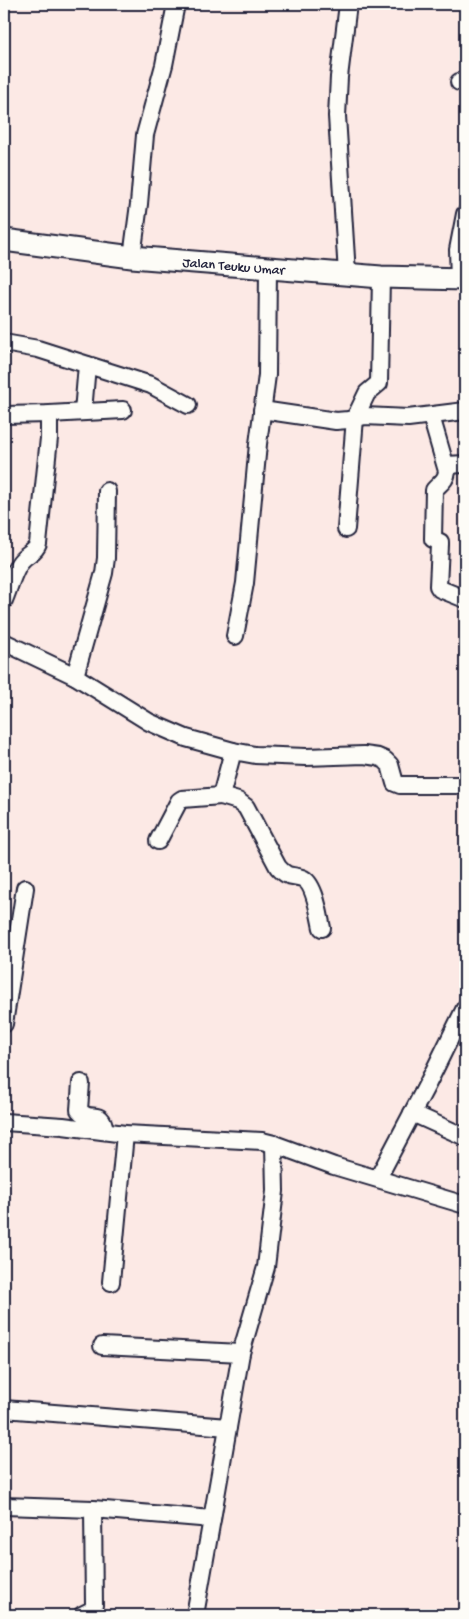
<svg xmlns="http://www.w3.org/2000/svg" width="469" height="1619" font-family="'Gochi Hand',sans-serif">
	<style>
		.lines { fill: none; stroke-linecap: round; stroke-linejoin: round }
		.minor-casing { stroke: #22223b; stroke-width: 20 }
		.major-casing { stroke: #22223b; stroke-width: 25 }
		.minor { stroke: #fdfcf7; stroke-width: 16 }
		.major { stroke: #fdfcf7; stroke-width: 21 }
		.labels { text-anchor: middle; stroke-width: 4; stroke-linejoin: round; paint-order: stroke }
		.street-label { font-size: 14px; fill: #22223b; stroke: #fdfcf7 }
	</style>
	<rect width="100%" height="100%" fill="#fce9e5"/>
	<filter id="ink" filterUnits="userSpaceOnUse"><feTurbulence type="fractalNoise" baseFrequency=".02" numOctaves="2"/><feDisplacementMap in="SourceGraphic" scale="10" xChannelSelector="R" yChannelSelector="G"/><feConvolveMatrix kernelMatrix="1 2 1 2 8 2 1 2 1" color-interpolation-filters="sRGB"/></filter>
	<g filter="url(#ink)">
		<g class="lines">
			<g class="minor-casing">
				<g id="minor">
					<path d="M 459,82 L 465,82"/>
					<path d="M 132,257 L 139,204 L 145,135 L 164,65 L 176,4"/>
					<path d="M 347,274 L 337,116 L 339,77 L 348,4"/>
					<path d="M 459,279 L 458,250 L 465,214"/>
					<path d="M 4,343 L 38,349 L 151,385 L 188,405"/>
					<path d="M 262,410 L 336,421 L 348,420 L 365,416 L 408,418 L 465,411"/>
					<path d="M 83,412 L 87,365"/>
					<path d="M 4,415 L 49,414 L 123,410"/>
					<path d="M 431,416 L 447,471 C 446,481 440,483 434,490 L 433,539 L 440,542 L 440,545 L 438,586 L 440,589 L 465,599"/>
					<path d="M 446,465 L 465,464"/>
					<path d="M 346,529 L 355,418 L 367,393 L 379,383 L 381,277"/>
					<path d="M 4,600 C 9,589 14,568 22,560 C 28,553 35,553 38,544 L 49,438 L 49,414"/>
					<path d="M 235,636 L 245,583 L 258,444 L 267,375 L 268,269"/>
					<path d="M 4,642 L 75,676 L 149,722 L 186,738 L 233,751 L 255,755 L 306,757 L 364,755 L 378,757 L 385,760 L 390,765 L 395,783 L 400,785 L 465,785"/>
					<path d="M 75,676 L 104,573 L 106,558 L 107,491"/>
					<path d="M 233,751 L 221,796 L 238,801 L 246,807 L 278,867 C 289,879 290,874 302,878 C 315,883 319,915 322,928"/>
					<path d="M 158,841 L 179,801 L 182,799 L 221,796"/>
					<path d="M 4,1024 L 25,888"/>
					<path d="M 81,1083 L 79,1110 C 91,1124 102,1107 105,1131"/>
					<path d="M 412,1113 L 465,1137"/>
					<path d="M 4,1122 L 63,1126 L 125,1134 L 262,1141 L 274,1144 L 334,1166 L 465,1205"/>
					<path d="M 378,1178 L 428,1083 L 465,1008"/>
					<path d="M 111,1282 L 125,1134"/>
					<path d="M 102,1346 L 241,1353"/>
					<path d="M 4,1409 L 228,1427"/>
					<path d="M 4,1506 L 93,1509 L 212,1519 L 241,1353 L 266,1267 L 275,1191 L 274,1144"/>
					<path d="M 82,1615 L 92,1610 L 94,1605 L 93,1509"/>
					<path d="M 195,1615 L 212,1519"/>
				</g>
			</g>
			<g class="major-casing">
				<g id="major">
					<path id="s1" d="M 4,240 L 132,257 L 381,277 L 465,279"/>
				</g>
			</g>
			<use href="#minor" class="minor"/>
			<use href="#major" class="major"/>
		</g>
	</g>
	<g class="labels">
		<g class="street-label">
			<text dy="5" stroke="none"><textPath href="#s1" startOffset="231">Jalan Teuku Umar</textPath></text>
		</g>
	</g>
	<rect width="469" height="1619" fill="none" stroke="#fdfcf7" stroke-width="20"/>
	<rect x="10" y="10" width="449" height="1599" fill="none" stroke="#22223b" stroke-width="2" filter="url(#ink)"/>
</svg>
